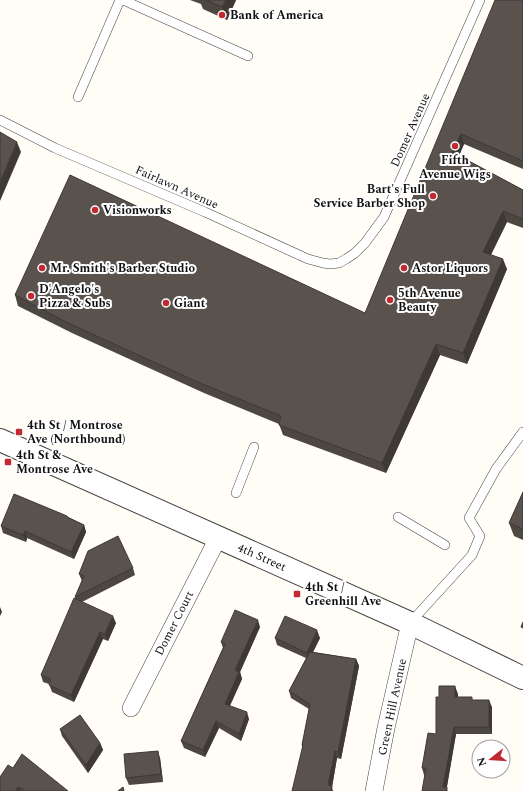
<svg xmlns="http://www.w3.org/2000/svg" width="523" height="791" font-family="Spectral,serif">
	<style>
		.lines { fill: none; stroke-linecap: round; stroke-linejoin: round }
		.service-casing { stroke: #444; stroke-width: 10 }
		.minor-casing { stroke: #444; stroke-width: 18 }
		.tertiary-casing { stroke: #444; stroke-width: 24 }
		.service { stroke: #fff; stroke-width: 9 }
		.minor { stroke: #fff; stroke-width: 17 }
		.tertiary { stroke: #fff; stroke-width: 22 }
		.wall { fill: #4d4742 }
		.shaded-wall { fill: #3f3936 }
		.building { fill: #5a524d; stroke: #3f3936 }
		.poi-dot { fill: #c12933; stroke: #fff; stroke-width: 1.5 }
		.labels { text-anchor: middle; stroke-width: 4; stroke-linejoin: round; paint-order: stroke }
		.poi-label { font-size: 12px; font-weight: bold; fill: #111; stroke: #fff; text-anchor: start }
		.street-label { font-size: 12px; fill: #111; stroke: #fff }
	</style>
	<rect width="100%" height="100%" fill="#fffdf5"/>
	<g class="lines">
		<g class="service-casing">
			<g id="service">
				<path d="M 123,0 L 248,56"/>
				<path d="M 78,97 L 120,0"/>
				<path d="M 0,120 L 55,148 L 205,212 L 308,259 L 323,263 L 330,264 L 339,263 L 346,259 L 355,253 L 365,243 L 384,217 L 480,0"/>
				<path d="M 236,493 L 254,447"/>
				<path d="M 398,517 L 445,545"/>
				<path d="M 410,623 L 472,555 L 480,536 L 469,518 L 496,469 L 523,432"/>
			</g>
		</g>
		<g class="minor-casing">
			<g id="minor">
				<path d="M 131,708 L 218,538"/>
				<path d="M 374,791 L 386,728 L 410,623"/>
			</g>
		</g>
		<g class="tertiary-casing">
			<path id="tertiary" d="M 0,440 L 410,623 L 523,678"/>
		</g>
		<use href="#service" class="service"/>
		<use href="#minor" class="minor"/>
		<use href="#tertiary" class="tertiary"/>
	</g>
	<g class="wall">
		<path d="M 190,0 L 236,0 L 227,20 L 203,9 L 201,4 Z"/>
		<path d="M 523,0 L 523,169 L 464,144 L 459,156 L 523,190 L 523,228 L 507,222 L 491,255 L 507,269 L 467,364 L 440,355 L 386,473 L 283,435 L 279,424 L 204,393 L 72,333 L 18,306 L 15,295 L 365,313 Z"/>
		<path d="M 523,492 L 523,540 L 514,536 L 509,523 Z"/>
		<path d="M 67,516 L 68,517 L 84,525 L 86,532 L 74,559 L 27,538 L 26,542 L 3,533 L 1,526 Z"/>
		<path d="M 133,568 L 135,575 L 82,602 L 116,623 L 108,641 L 103,639 L 74,702 L 52,692 L 49,684 L 43,682 L 41,675 L 75,599 L 75,597 L 82,581 L 79,574 Z"/>
		<path d="M 260,627 L 240,672 L 242,679 L 230,706 L 249,719 L 241,741 L 219,728 L 205,757 L 184,748 L 181,741 L 223,648 L 221,642 Z"/>
		<path d="M 275,638 L 320,638 L 313,652 L 356,659 L 359,666 L 341,759 L 337,758 L 332,787 L 302,747 L 302,745 L 309,709 L 291,698 L 289,691 L 306,658 L 277,645 Z"/>
		<path d="M 458,694 L 458,697 L 473,700 L 492,707 L 492,734 L 456,734 L 447,787 L 424,775 L 422,768 L 436,734 L 439,697 Z"/>
		<path d="M 60,729 L 100,743 L 103,750 L 88,773 L 62,736 Z"/>
		<path d="M 160,758 L 163,782 L 129,785 L 126,778 Z"/>
		<path d="M 13,768 L 68,791 L 0,791 Z"/>
	</g>
	<g class="shaded-wall">
		<path d="M 226,0 L 236,0 L 227,20 L 222,7 Z"/>
		<path d="M 461,134 L 464,144 L 456,162 L 452,152 Z"/>
		<path d="M 17,142 L 21,152 L 0,201 L 0,182 Z"/>
		<path d="M 503,211 L 507,222 L 487,262 L 483,252 Z"/>
		<path d="M 503,259 L 507,269 L 467,364 L 463,353 Z"/>
		<path d="M 436,344 L 440,355 L 386,473 L 382,463 Z"/>
		<path d="M 84,525 L 86,532 L 74,559 L 71,552 Z"/>
		<path d="M 25,531 L 27,538 L 26,542 L 23,535 Z"/>
		<path d="M 0,607 L 2,612 L 0,616 Z"/>
		<path d="M 113,616 L 116,623 L 108,641 L 105,634 Z"/>
		<path d="M 258,620 L 260,627 L 240,672 L 242,679 L 227,711 L 225,704 L 235,670 Z"/>
		<path d="M 317,630 L 320,638 L 309,660 L 307,653 Z"/>
		<path d="M 100,632 L 103,639 L 74,702 L 71,695 Z"/>
		<path d="M 356,659 L 359,666 L 341,759 L 338,752 Z"/>
		<path d="M 455,686 L 458,694 L 458,704 L 455,697 Z"/>
		<path d="M 489,700 L 492,707 L 492,734 L 489,727 Z"/>
		<path d="M 247,712 L 249,719 L 241,741 L 239,734 Z"/>
		<path d="M 216,721 L 219,728 L 205,757 L 203,750 Z"/>
		<path d="M 454,727 L 456,734 L 446,791 L 443,787 Z"/>
		<path d="M 100,743 L 103,750 L 88,773 L 86,765 Z"/>
		<path d="M 158,751 L 160,758 L 163,782 L 161,774 Z"/>
		<path d="M 335,751 L 337,758 L 332,787 L 333,791 L 330,791 L 328,785 Z"/>
		<path d="M 18,787 L 20,791 L 15,791 Z"/>
	</g>
	<g class="building">
		<path d="M 206,0 L 226,0 L 222,7 Z"/>
		<path d="M 495,0 L 523,0 L 523,161 L 461,134 L 452,152 L 523,190 L 523,219 L 503,211 L 483,252 L 503,259 L 463,353 L 436,344 L 382,463 L 279,425 L 281,416 L 200,383 L 68,323 L 15,295 L 70,175 L 365,313 Z"/>
		<path d="M 0,132 L 17,142 L 0,182 Z"/>
		<path d="M 523,492 L 523,529 L 509,523 Z"/>
		<path d="M 14,494 L 67,516 L 67,517 L 84,525 L 71,552 L 25,531 L 23,535 L 1,526 Z"/>
		<path d="M 118,536 L 133,568 L 75,597 L 84,576 L 79,574 L 88,551 Z"/>
		<path d="M 74,598 L 113,616 L 105,634 L 100,632 L 71,695 L 49,685 L 51,679 L 41,675 Z"/>
		<path d="M 235,610 L 258,620 L 235,670 L 239,672 L 225,704 L 247,712 L 239,734 L 216,721 L 203,750 L 181,741 L 225,644 L 221,642 Z"/>
		<path d="M 285,616 L 317,630 L 307,653 L 275,638 Z"/>
		<path d="M 523,622 L 523,628 L 521,627 Z"/>
		<path d="M 310,652 L 356,659 L 338,752 L 335,751 L 328,785 L 332,786 L 331,791 L 292,791 L 303,745 L 302,745 L 310,704 L 289,691 Z"/>
		<path d="M 439,686 L 455,686 L 455,697 L 472,697 L 472,700 L 489,700 L 489,727 L 454,727 L 443,787 L 447,787 L 447,791 L 422,791 L 426,768 L 422,768 L 428,733 L 436,734 L 436,697 L 439,697 Z"/>
		<path d="M 80,715 L 100,743 L 86,765 L 60,729 Z"/>
		<path d="M 158,751 L 161,774 L 126,778 L 124,754 Z"/>
		<path d="M 22,754 L 68,791 L 26,791 L 18,787 L 15,791 L 0,791 L 0,777 L 8,765 L 13,768 Z"/>
		<path d="M 123,787 L 124,791 L 118,791 Z"/>
	</g>
	<g class="poi-dot">
		<circle cx="222" cy="15" r="4"/>
		<circle cx="455" cy="146" r="4"/>
		<circle cx="433" cy="196" r="4"/>
		<circle cx="95" cy="210" r="4"/>
		<circle cx="42" cy="268" r="4"/>
		<circle cx="404" cy="268" r="4"/>
		<circle cx="31" cy="296" r="4"/>
		<circle cx="390" cy="300" r="4"/>
		<circle cx="166" cy="303" r="4"/>
		<rect x="15" y="428" width="8" height="8" rx="2"/>
		<rect x="4" y="458" width="8" height="8" rx="2"/>
		<rect x="293" y="590" width="8" height="8" rx="2"/>
	</g>
	<g class="labels">
		<g class="poi-label">
			<text x="230" y="19">Bank of America</text>
			<text x="455" y="164" text-anchor="middle">Fifth<tspan x="455" dy="14">Avenue Wigs</tspan></text>
			<text x="425" y="193" text-anchor="end">Bart's Full<tspan x="425" dy="14">Service Barber Shop</tspan></text>
			<text x="103" y="214">Visionworks</text>
			<text x="50" y="272">Mr. Smith's Barber Studio</text>
			<text x="412" y="272">Astor Liquors</text>
			<text x="39" y="293">D'Angelo's<tspan x="39" dy="14">Pizza &amp; Subs</tspan></text>
			<text x="398" y="297">5th Avenue<tspan x="398" dy="14">Beauty</tspan></text>
			<text x="174" y="307">Giant</text>
			<text x="27" y="429">4th St / Montrose<tspan x="27" dy="14">Ave (Northbound)</tspan></text>
			<text x="16" y="459">4th St &amp;<tspan x="16" dy="14">Montrose Ave</tspan></text>
			<text x="305" y="591">4th St /<tspan x="305" dy="14">Greenhill Ave</tspan></text>
		</g>
		<g class="street-label">
			<text transform="translate(410 130) rotate(-66)" y="4">Domer Avenue</text>
			<text transform="translate(177 187) rotate(24)" y="4">Fairlawn Avenue</text>
			<text transform="translate(262 557) rotate(24)" y="4">4th Street</text>
			<text transform="translate(174 623) rotate(-63)" y="4">Domer Court</text>
			<text transform="translate(392 707) rotate(-78)" y="4">Green Hill Avenue</text>
		</g>
	</g>
	<g transform="translate(491 759) rotate(253)"><circle r="19" fill="#ffffff" stroke="#a0a0a0"/>
	<path d="M0-3L7 15L0 10L-7 15Z" fill="#c12933"/>
	<text y="-6" font-size="11" font-weight="bold" text-anchor="middle" fill="#111111">N</text>
	</g>
</svg>
